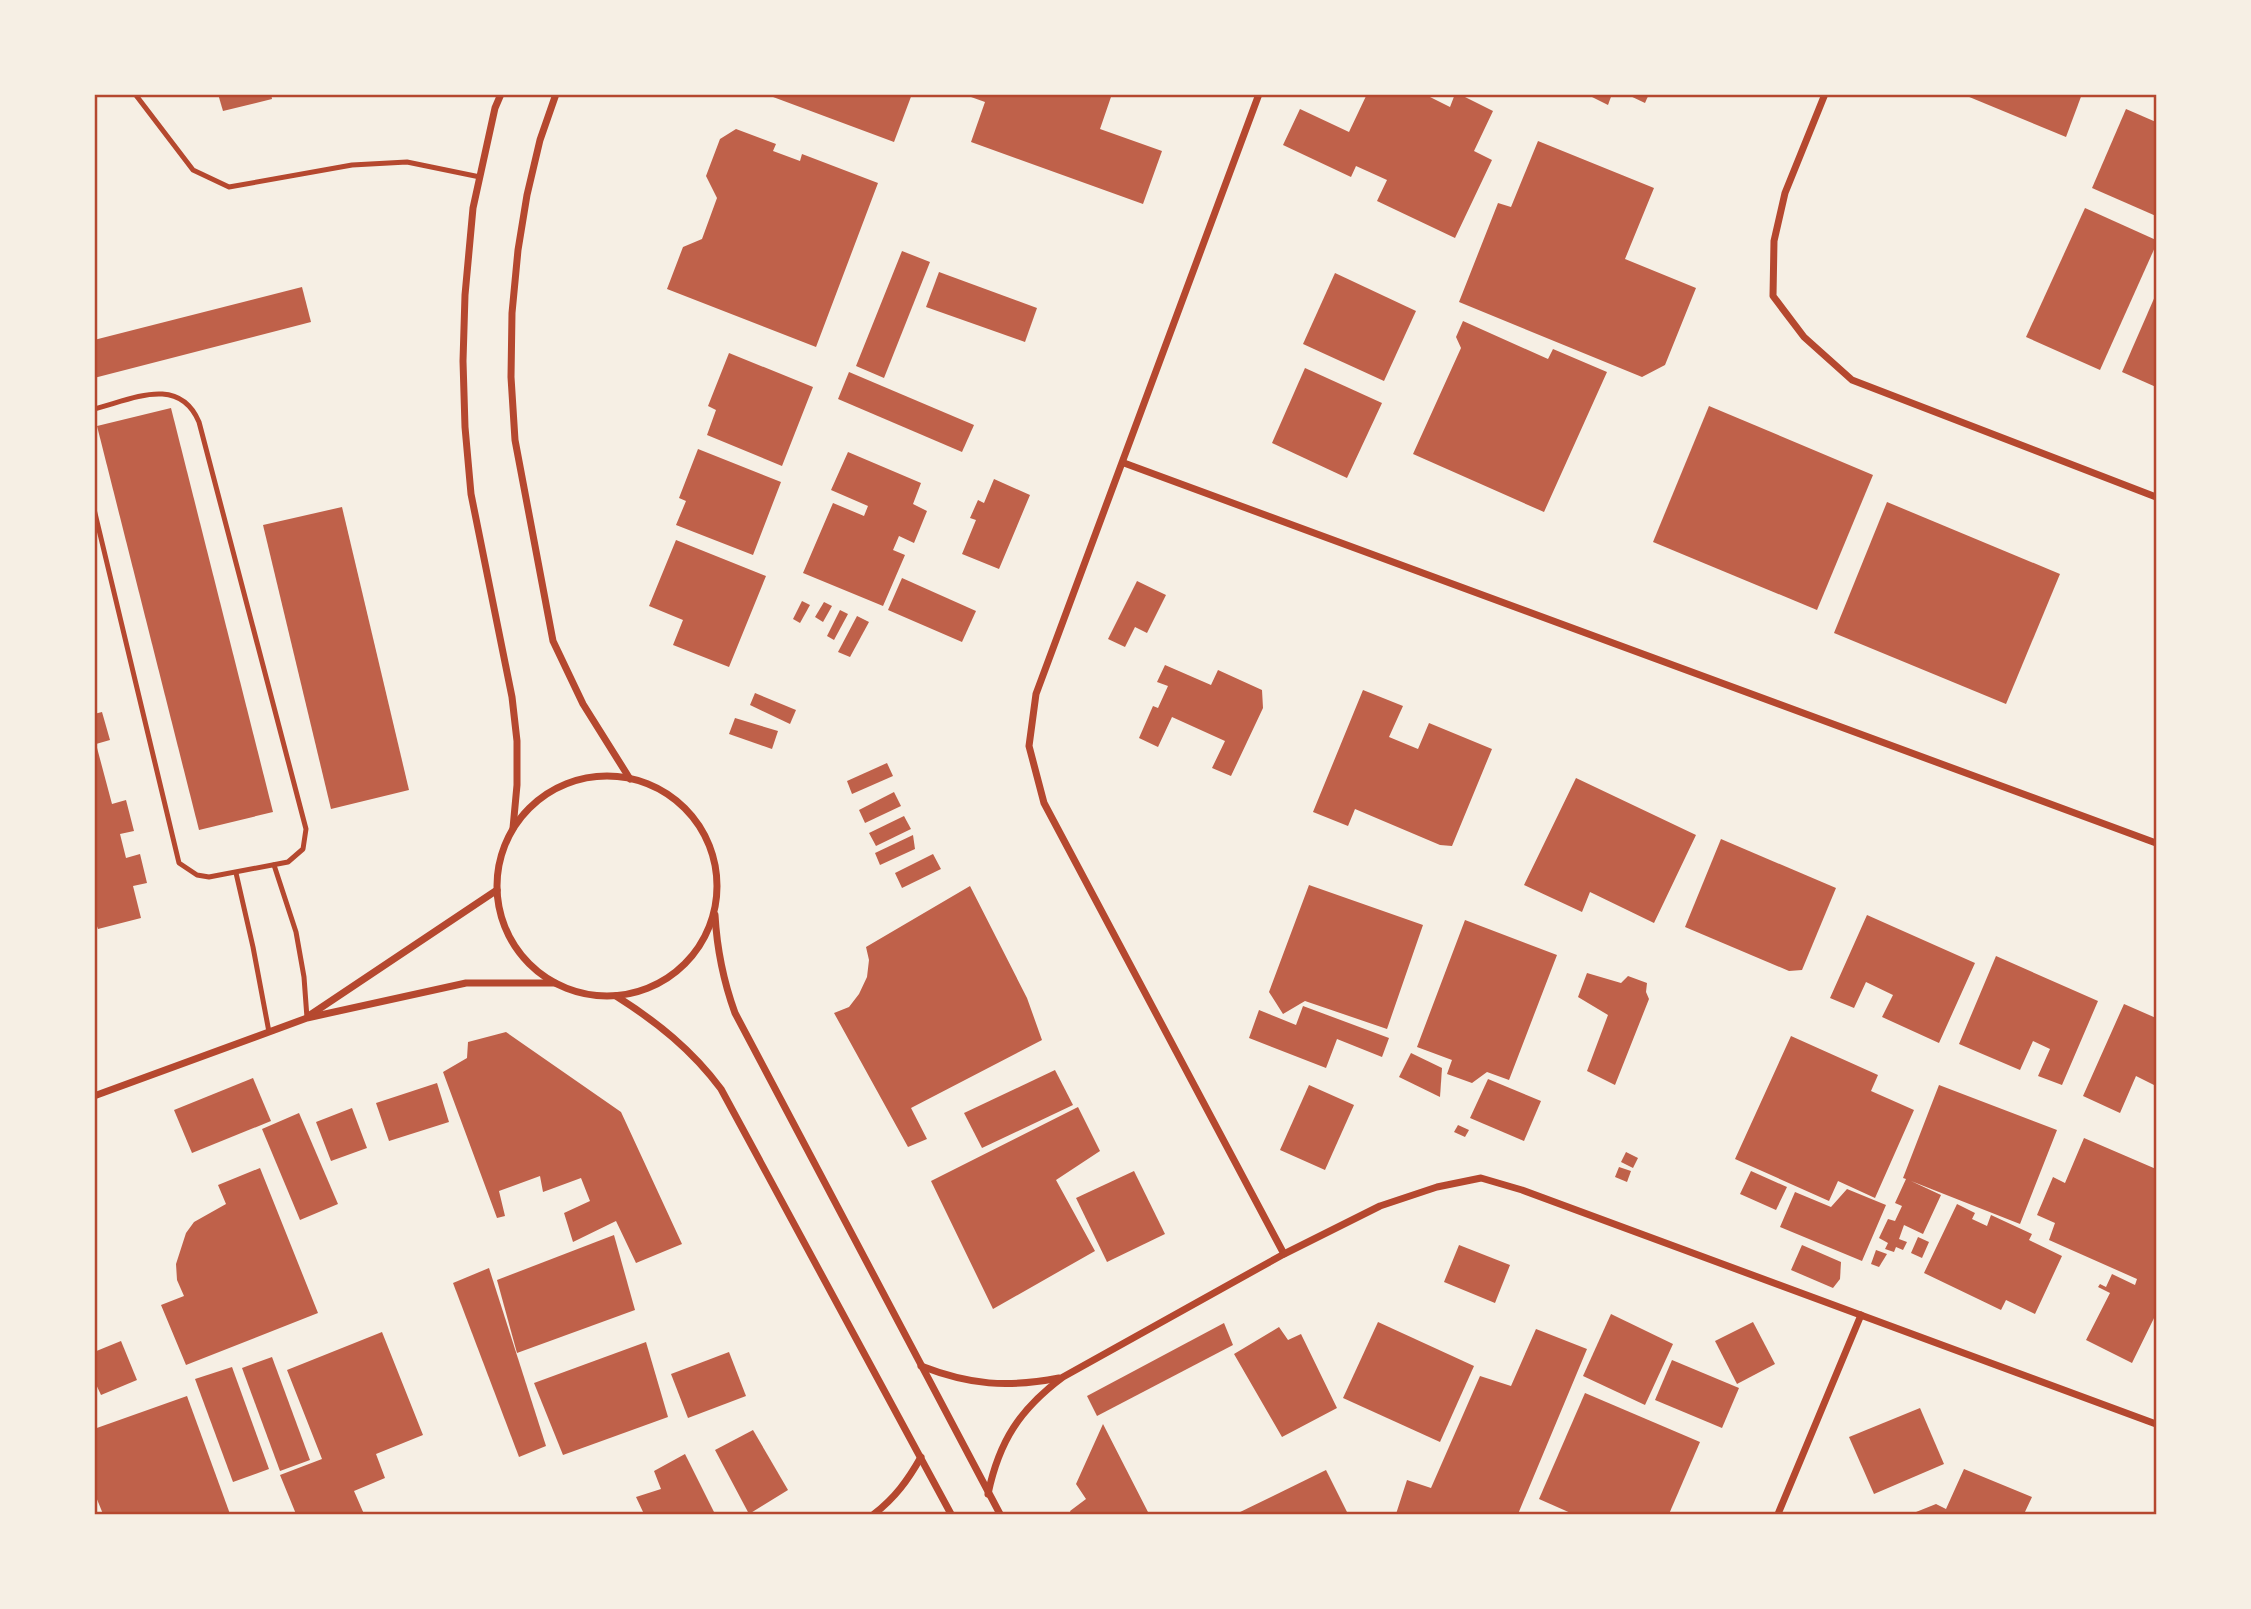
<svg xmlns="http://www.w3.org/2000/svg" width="2251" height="1609" font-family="'Asap Condensed',sans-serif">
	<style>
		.building { fill: #bf614a }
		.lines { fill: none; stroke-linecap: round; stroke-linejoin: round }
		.service { stroke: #b5482f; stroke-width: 5 }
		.minor { stroke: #b5482f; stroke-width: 7 }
		.neatline { fill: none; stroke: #b5482f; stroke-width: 2.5 }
	</style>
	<rect width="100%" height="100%" fill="#f6efe4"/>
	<g class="building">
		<path d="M 218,94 L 271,94 L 272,99 L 223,111 Z"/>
		<path d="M 765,94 L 912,94 L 894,142 Z"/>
		<path d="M 972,94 L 1112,94 L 1100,129 L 1162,151 L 1143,204 L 971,142 L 985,102 L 971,97 Z"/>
		<path d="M 1367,94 L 1424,94 L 1450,107 L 1455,94 L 1459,94 L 1493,111 L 1474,151 L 1492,160 L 1455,238 L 1377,201 L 1387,180 L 1356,166 L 1351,177 L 1283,145 L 1300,109 L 1349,132 Z"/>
		<path d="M 1586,94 L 1612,94 L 1608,105 Z"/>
		<path d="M 1626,94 L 1649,94 L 1645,103 Z"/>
		<path d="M 1962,94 L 2082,94 L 2066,137 Z"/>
		<path d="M 2126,109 L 2156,122 L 2156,216 L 2092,188 Z"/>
		<path d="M 736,129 L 776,144 L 773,151 L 800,161 L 802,154 L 878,183 L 816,347 L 667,289 L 683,247 L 702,239 L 717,198 L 706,176 L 720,139 Z"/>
		<path d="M 1538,141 L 1654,188 L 1625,259 L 1696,288 L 1665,365 L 1642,377 L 1459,302 L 1498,203 L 1511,207 Z"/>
		<path d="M 2085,208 L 2156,240 L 2156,245 L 2100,370 L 2026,337 Z"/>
		<path d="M 902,251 L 930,262 L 884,378 L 856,366 Z"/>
		<path d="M 939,272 L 1037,308 L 1025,342 L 926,307 Z"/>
		<path d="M 1335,273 L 1416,311 L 1384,381 L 1303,344 Z"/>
		<path d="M 302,287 L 311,322 L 94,378 L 94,340 Z"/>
		<path d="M 2156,294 L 2156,387 L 2122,372 Z"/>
		<path d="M 1463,321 L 1548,359 L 1553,349 L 1607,372 L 1544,512 L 1413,454 L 1461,348 L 1456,337 Z"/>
		<path d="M 729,353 L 813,387 L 782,466 L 707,435 L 716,410 L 708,406 Z"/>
		<path d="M 1305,368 L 1382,403 L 1347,478 L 1272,443 Z"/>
		<path d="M 849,372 L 974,425 L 962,452 L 838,399 Z"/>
		<path d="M 1709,406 L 1873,475 L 1817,610 L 1653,542 Z"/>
		<path d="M 171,408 L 273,812 L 199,830 L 97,426 Z"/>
		<path d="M 698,449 L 781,482 L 753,555 L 676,525 L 686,501 L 679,498 Z"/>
		<path d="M 848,452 L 921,483 L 913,504 L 927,511 L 914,543 L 899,536 L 893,550 L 905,555 L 883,606 L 803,573 L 833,503 L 864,516 L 868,506 L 831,490 Z"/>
		<path d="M 994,479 L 1030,495 L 999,569 L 962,554 L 976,520 L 970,518 L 978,500 L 984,503 Z"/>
		<path d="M 1887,502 L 2060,574 L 2006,704 L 1834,633 Z"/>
		<path d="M 342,507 L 409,790 L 331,809 L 263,525 Z"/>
		<path d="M 676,540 L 766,576 L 729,667 L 673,645 L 683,620 L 649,606 Z"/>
		<path d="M 902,578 L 976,611 L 962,642 L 888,610 Z"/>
		<path d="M 1137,581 L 1166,595 L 1147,633 L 1135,627 L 1125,647 L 1108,639 Z"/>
		<path d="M 802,601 L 810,605 L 800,623 L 793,619 Z"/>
		<path d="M 824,602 L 832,606 L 823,622 L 815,617 Z"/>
		<path d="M 840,610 L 848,614 L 834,640 L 827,636 Z"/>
		<path d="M 857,616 L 869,622 L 850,657 L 838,652 Z"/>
		<path d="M 1165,665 L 1211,685 L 1218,670 L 1262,690 L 1263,708 L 1231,776 L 1212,768 L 1225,741 L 1172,717 L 1158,747 L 1139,738 L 1153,706 L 1158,708 L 1168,686 L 1157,682 Z"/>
		<path d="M 1363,690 L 1403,706 L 1389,737 L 1418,749 L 1429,723 L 1492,749 L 1452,846 L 1440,845 L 1355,809 L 1348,826 L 1313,812 Z"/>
		<path d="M 755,693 L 796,710 L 790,724 L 750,705 Z"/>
		<path d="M 102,712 L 110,740 L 96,744 L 112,804 L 126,800 L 134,831 L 120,834 L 126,858 L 140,854 L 147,883 L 133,886 L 141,918 L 98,929 L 94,918 L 94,714 Z"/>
		<path d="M 735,718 L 778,731 L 772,749 L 729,734 Z"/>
		<path d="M 887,763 L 893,776 L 852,794 L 847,781 Z"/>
		<path d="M 1576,778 L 1696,835 L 1654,923 L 1590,892 L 1582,912 L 1524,885 Z"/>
		<path d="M 894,792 L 901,806 L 865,823 L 859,810 Z"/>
		<path d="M 904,816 L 911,829 L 876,846 L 869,833 Z"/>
		<path d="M 913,835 L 915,849 L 880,865 L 875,853 Z"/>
		<path d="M 1721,839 L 1836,888 L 1802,970 L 1789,971 L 1685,927 Z"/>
		<path d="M 933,854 L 941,869 L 902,888 L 895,873 Z"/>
		<path d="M 1309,885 L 1423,925 L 1387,1029 L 1305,1001 L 1283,1014 L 1269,992 Z"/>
		<path d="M 970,886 L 1027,998 L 1042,1040 L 911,1108 L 927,1139 L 908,1147 L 834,1013 L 849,1007 L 859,994 L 867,977 L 869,960 L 866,947 Z"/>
		<path d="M 1867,915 L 1975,963 L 1939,1043 L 1882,1017 L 1893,995 L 1866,982 L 1854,1008 L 1830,998 Z"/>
		<path d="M 1465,920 L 1557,955 L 1509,1080 L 1487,1072 L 1472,1083 L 1447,1074 L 1452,1060 L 1417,1047 Z"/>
		<path d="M 1996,956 L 2098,1001 L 2062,1085 L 2038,1076 L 2050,1049 L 2033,1041 L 2020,1070 L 1959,1044 Z"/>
		<path d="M 1587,973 L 1621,983 L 1628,976 L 1647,983 L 1646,992 L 1649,999 L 1615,1085 L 1587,1071 L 1608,1015 L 1578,997 Z"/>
		<path d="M 2124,1004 L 2156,1018 L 2156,1086 L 2136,1076 L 2120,1113 L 2083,1096 Z"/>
		<path d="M 1303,1006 L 1389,1038 L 1382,1057 L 1337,1039 L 1326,1068 L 1249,1038 L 1259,1010 L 1296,1025 Z"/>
		<path d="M 506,1032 L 621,1112 L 682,1244 L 636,1263 L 616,1221 L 573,1242 L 564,1213 L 590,1201 L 581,1178 L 543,1192 L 540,1176 L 499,1191 L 505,1216 L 497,1218 L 443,1072 L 467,1058 L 468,1042 Z"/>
		<path d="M 1791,1036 L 1878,1075 L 1871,1091 L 1914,1110 L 1875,1198 L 1838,1181 L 1829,1201 L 1735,1159 Z"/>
		<path d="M 1411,1053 L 1442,1068 L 1440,1097 L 1399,1077 Z"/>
		<path d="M 1055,1070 L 1073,1105 L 982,1148 L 964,1113 Z"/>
		<path d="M 253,1078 L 271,1121 L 192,1153 L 174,1110 Z"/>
		<path d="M 1488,1079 L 1541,1101 L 1524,1141 L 1470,1118 Z"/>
		<path d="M 437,1083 L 449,1122 L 389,1141 L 376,1103 Z"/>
		<path d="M 1309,1085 L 1354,1105 L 1325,1170 L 1280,1150 Z"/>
		<path d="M 1939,1085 L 2057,1130 L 2020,1224 L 1911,1181 L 1941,1195 L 1923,1234 L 1904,1225 L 1899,1239 L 1907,1242 L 1903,1250 L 1896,1247 L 1894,1252 L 1885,1249 L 1888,1243 L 1879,1238 L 1888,1219 L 1895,1221 L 1902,1206 L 1895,1203 L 1906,1179 L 1903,1178 Z"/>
		<path d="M 1078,1107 L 1100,1151 L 1056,1180 L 1095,1251 L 993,1309 L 931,1181 Z"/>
		<path d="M 352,1108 L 367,1148 L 331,1161 L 316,1122 Z"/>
		<path d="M 299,1113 L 338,1204 L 300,1220 L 262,1129 Z"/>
		<path d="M 1458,1125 L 1469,1130 L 1465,1137 L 1454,1132 Z"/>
		<path d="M 2084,1138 L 2156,1169 L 2156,1314 L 2132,1363 L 2086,1340 L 2110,1293 L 2098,1287 L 2100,1284 L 2106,1287 L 2112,1274 L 2135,1285 L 2137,1279 L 2049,1240 L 2055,1223 L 2037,1215 L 2053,1177 L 2065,1183 Z"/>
		<path d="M 1626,1152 L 1638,1158 L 1633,1168 L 1621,1162 Z"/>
		<path d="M 1619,1167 L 1631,1171 L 1627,1182 L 1615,1177 Z"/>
		<path d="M 260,1168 L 318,1313 L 186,1365 L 161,1305 L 184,1296 L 177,1280 L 176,1264 L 186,1233 L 194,1222 L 226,1204 L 218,1185 Z"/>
		<path d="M 1134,1171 L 1165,1234 L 1107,1262 L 1076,1198 Z"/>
		<path d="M 1751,1171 L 1787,1187 L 1776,1210 L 1740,1194 Z"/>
		<path d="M 1847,1189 L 1886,1205 L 1862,1261 L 1780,1227 L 1795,1192 L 1831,1207 Z"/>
		<path d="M 1957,1204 L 1975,1213 L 1972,1219 L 1987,1226 L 1991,1215 L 2032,1234 L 2029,1240 L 2062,1256 L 2035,1314 L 2006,1300 L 2001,1310 L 1924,1273 Z"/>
		<path d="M 614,1235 L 635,1310 L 517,1353 L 497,1280 Z"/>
		<path d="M 1918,1237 L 1929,1242 L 1922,1258 L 1911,1253 Z"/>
		<path d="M 1459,1245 L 1510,1265 L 1495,1303 L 1444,1282 Z"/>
		<path d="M 1802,1245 L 1841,1262 L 1840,1279 L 1833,1288 L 1791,1270 Z"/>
		<path d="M 1876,1250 L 1887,1254 L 1879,1267 L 1871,1264 Z"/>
		<path d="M 489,1268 L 546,1446 L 519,1457 L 453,1283 Z"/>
		<path d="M 1611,1314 L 1673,1344 L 1645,1405 L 1583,1376 Z"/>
		<path d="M 1378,1322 L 1474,1366 L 1440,1442 L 1343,1398 Z"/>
		<path d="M 1753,1322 L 1775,1364 L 1737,1384 L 1715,1341 Z"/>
		<path d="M 1224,1323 L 1233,1345 L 1097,1416 L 1087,1396 Z"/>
		<path d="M 1279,1327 L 1288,1340 L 1301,1334 L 1337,1408 L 1282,1437 L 1234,1354 Z"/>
		<path d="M 1536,1329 L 1587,1349 L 1518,1514 L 1396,1514 L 1407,1480 L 1431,1488 L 1480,1376 L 1511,1386 Z"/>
		<path d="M 382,1332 L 423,1435 L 376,1454 L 385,1478 L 354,1491 L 364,1514 L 296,1514 L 280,1475 L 322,1459 L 287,1370 Z"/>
		<path d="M 121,1341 L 137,1380 L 101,1395 L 94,1380 L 94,1352 Z"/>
		<path d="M 646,1342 L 668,1417 L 563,1455 L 534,1383 Z"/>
		<path d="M 729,1352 L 746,1396 L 688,1418 L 671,1374 Z"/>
		<path d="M 272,1357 L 310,1460 L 280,1471 L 242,1368 Z"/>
		<path d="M 1672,1360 L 1739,1388 L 1722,1428 L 1655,1400 Z"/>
		<path d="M 232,1367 L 269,1469 L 233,1482 L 195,1379 Z"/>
		<path d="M 1585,1393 L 1700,1442 L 1669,1514 L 1573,1514 L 1539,1499 Z"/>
		<path d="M 187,1396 L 230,1514 L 103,1514 L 94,1492 L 94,1429 Z"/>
		<path d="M 1920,1408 L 1944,1464 L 1874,1494 L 1849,1437 Z"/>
		<path d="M 1103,1424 L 1149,1514 L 1071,1514 L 1070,1511 L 1086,1499 L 1076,1484 Z"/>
		<path d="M 753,1430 L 788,1490 L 749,1514 L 715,1450 Z"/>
		<path d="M 685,1454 L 715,1514 L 644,1514 L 636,1497 L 661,1489 L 654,1471 Z"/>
		<path d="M 1964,1469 L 2032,1497 L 2024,1514 L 1911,1514 L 1936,1504 L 1946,1509 Z"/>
		<path d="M 1326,1470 L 1348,1514 L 1236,1514 Z"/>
	</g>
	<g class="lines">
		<g class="service">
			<path d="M 135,94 L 193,170 L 229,187 L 352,165 L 407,162 L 480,177"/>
			<path d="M 94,409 C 133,399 179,375 199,422 L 306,829 L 303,849 L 288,862 L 209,877 L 197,875 L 179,863 L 94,509"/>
			<path d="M 274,865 L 296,932 L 304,977 L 307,1018"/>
			<path d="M 236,873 L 253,947 L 269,1032"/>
		</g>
		<g class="minor">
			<path d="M 501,94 L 495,108 L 473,208 L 465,295 L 463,361 L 465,427 L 471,494 L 512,697 L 517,741 L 517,785 L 513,828"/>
			<path d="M 556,94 L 540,140 L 527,195 L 518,250 L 512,313 L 511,377 L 515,440 L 553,641 L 583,704 L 630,779"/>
			<path d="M 1259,94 L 1036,694 L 1029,746 L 1044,803 L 1284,1254"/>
			<path d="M 1825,94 L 1785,193 L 1774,241 L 1773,296 L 1804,337 L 1852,380 L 2156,497"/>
			<path d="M 1124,463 L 2156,843"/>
			<circle cx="607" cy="886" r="110"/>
			<path d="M 715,915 C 717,950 723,980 735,1013 L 1000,1514"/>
			<path d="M 616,996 C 657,1022 692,1050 721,1089 L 951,1514"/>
			<path d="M 310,1015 L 497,890"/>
			<path d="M 94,1096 L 307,1018 L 466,983 L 555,983"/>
			<path d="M 921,1366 C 970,1385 1007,1388 1059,1378"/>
			<path d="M 988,1494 C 999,1441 1020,1409 1063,1377 L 1284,1254 L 1380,1206 L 1437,1187 L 1481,1178 L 1522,1190 L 2156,1424"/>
			<path d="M 874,1514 C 895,1498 908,1480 921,1457"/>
			<path d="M 1778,1514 L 1861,1315"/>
		</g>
	</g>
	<rect width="2251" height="1609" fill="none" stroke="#f6efe4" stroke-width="192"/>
	<rect x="96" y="96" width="2059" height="1417" class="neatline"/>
</svg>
